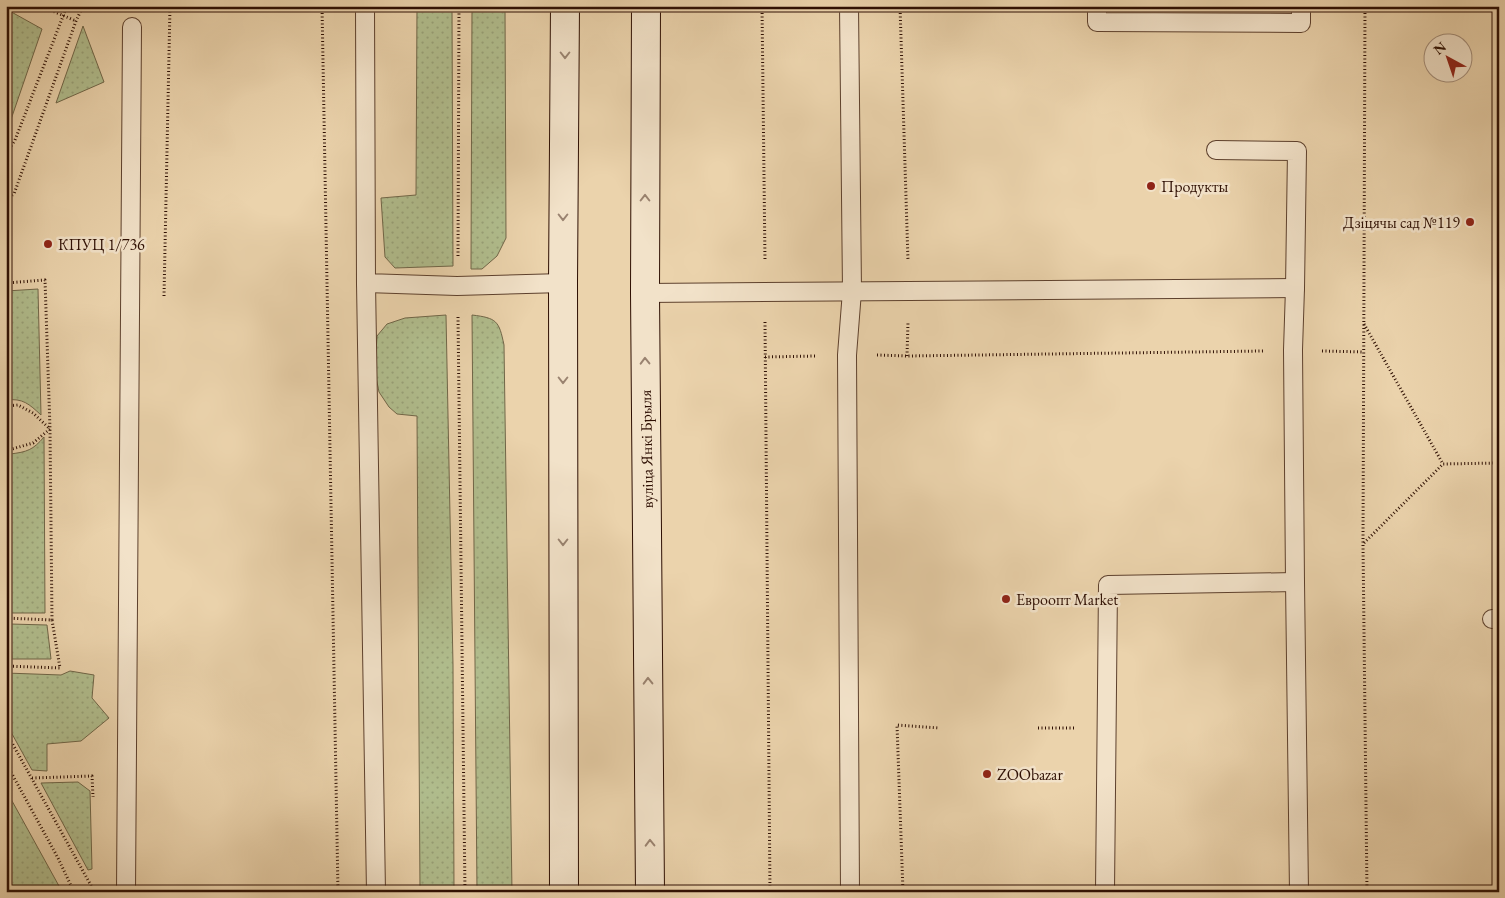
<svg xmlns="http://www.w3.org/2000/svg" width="1505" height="898" font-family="'EB Garamond',serif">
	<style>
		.grass { fill: url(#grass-dots); stroke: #706648 }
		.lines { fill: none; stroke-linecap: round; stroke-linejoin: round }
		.lane-casing { stroke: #5d402d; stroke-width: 20 }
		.secondary-casing { stroke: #2e0f03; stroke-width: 30 }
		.path { stroke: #2e0f03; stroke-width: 3; stroke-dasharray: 1 2.5; stroke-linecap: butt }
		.lane { stroke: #f2e2c9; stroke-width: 18 }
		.secondary { stroke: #f2e2c9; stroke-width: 28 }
		.oneway { stroke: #9a8370 }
		.poi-dot { fill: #8f2418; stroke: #f2e2c9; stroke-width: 2 }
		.labels { text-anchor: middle; stroke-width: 5; stroke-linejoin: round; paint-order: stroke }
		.poi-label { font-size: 16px; fill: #2e0f03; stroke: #f2e2c9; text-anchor: start }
		.street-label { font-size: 16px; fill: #2e0f03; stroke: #f2e2c9 }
	</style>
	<defs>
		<pattern id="grass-dots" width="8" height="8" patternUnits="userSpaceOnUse" patternTransform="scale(1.25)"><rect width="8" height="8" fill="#b1be8e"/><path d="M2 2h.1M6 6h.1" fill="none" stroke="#99a279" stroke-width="1.8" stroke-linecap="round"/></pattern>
	</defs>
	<rect width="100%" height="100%" fill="#ebd3ac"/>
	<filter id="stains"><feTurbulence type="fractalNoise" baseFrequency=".004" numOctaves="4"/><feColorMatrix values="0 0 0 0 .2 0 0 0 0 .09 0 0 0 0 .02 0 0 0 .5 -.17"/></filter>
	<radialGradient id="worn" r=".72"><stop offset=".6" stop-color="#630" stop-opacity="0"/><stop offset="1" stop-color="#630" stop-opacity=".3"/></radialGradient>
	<g class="grass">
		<path d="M 417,6 L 452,6 L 453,266 L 395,268 L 385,257 L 381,198 L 416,195 Z"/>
		<path d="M 472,6 L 505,6 L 506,238 L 497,256 L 482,269 L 471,269 Z"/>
		<path d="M 6,9 L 42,29 L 6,134 Z"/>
		<path d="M 83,26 L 104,82 L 56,103 Z"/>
		<path d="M 38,289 L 41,415 C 29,404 23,398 6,400 L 6,291 Z"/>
		<path d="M 446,315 L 453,665 L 454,892 L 420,892 L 417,416 L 397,414 L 389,407 L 379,392 L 375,372 L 377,336 L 387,324 L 405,318 Z"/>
		<path d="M 472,315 C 497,318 499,321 504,345 L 512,892 L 477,892 Z"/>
		<path d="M 44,437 L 45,613 L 10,613 L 10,454 C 27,452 33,450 44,437 Z"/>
		<path d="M 10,624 L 47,625 L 51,659 L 12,659 Z"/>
		<path d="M 70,671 L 94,675 L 92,698 L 109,718 L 81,741 L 47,744 L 47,771 L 32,770 L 6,723 L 6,673 L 61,675 Z"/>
		<path d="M 78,782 L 90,791 L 92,869 L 88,870 L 41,783 Z"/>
		<path d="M 6,790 L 59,886 L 59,892 L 6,892 Z"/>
	</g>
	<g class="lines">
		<g class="lane-casing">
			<g id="lane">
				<path d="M 365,6 L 366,283 L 457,286 L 563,283"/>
				<path d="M 849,6 L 852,291 L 847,355 L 850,892"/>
				<path d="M 1097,6 L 1097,22 L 1301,23 L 1301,6"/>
				<path d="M 1216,150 L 1297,151 L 1295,288 L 1293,350 L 1295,582 L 1299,892"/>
				<path d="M 366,283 L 376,892"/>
				<path d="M 645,293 L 1295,288"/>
				<path d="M 1492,619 L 1499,619"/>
				<path d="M 126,892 L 132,27"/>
				<path d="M 1105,892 L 1108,585 L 1295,582"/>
			</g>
		</g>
		<g class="secondary-casing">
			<g id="secondary">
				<path d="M 646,6 L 645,293 L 650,892"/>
				<path d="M 564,892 L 563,283 L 565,6"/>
			</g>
		</g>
		<g class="path">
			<path d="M 41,6 L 76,21"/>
			<path d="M 322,6 L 338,892"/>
			<path d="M 762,6 L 765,261"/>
			<path d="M 900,6 L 908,261"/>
			<path d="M 1365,6 L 1363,544 L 1367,892"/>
			<path d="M 6,155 L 15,140 L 67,6"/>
			<path d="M 6,199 L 14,194 L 76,21 L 83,6"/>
			<path d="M 458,256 L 459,6"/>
			<path d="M 6,283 L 45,280 L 50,429 L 52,620 L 6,618"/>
			<path d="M 164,296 L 170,6"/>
			<path d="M 458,317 L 465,892"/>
			<path d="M 765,322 L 770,892"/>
			<path d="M 1364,324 L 1443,464 L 1499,463"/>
			<path d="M 1322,351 L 1364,352"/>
			<path d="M 877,355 L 907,356 L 1263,351"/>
			<path d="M 907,356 L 908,322"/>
			<path d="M 765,357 L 816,356"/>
			<path d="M 6,406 L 18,405 L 33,413 L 50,429 L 33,443 L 12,449 L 6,445"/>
			<path d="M 1364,543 L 1443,464"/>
			<path d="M 6,666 L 60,668 L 52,620"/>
			<path d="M 1038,728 L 1076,728"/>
			<path d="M 6,732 L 94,891"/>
			<path d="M 6,763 L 58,858 L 74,892"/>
			<path d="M 32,778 L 92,776 L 93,797"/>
			<path d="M 903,892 L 897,725 L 939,728"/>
		</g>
		<use href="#lane" class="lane"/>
		<use href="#secondary" class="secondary"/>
	</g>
	<defs><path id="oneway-chevron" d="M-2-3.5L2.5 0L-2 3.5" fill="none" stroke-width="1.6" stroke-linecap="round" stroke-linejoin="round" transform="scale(1.25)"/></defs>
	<g class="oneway">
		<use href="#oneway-chevron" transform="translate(565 55) rotate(90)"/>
		<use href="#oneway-chevron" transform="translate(645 198) rotate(-90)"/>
		<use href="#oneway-chevron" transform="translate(563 217) rotate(90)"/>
		<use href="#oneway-chevron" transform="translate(645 361) rotate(-91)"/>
		<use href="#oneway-chevron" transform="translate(563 380) rotate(90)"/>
		<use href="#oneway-chevron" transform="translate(563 542) rotate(90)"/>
		<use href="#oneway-chevron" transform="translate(648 681) rotate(-91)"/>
		<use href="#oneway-chevron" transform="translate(650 843) rotate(-91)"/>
	</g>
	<g class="poi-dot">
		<circle cx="1151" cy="186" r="5"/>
		<circle cx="1470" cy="222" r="5"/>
		<circle cx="48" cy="244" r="5"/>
		<circle cx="1006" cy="599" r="5"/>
		<circle cx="987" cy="774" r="5"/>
	</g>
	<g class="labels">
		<g class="poi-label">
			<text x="1161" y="192">Продукты</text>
			<text x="1460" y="228" text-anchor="end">Дзіцячы сад №119</text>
			<text x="58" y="250">КПУЦ 1/736</text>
			<text x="1016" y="605">Евроопт Market</text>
			<text x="997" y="780">ZOObazar</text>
		</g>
		<g class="street-label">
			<text transform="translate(646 449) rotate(-91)" y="6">вуліца Янкі Брыля</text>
		</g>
	</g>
	<rect width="1505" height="898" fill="none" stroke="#ebd3ac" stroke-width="25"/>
	<rect x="8" y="8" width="1490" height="883" fill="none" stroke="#2e0f03" stroke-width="2.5"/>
	<rect x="12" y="12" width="1480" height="873" fill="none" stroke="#2e0f03"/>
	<g transform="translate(1448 58) rotate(320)"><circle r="24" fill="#f2e2c9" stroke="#a48e7a"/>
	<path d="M0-4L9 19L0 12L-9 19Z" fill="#8f2418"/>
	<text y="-8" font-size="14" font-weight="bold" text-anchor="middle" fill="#2e0f03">N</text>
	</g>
	<rect width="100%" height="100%" filter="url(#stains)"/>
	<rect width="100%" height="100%" fill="url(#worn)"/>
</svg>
